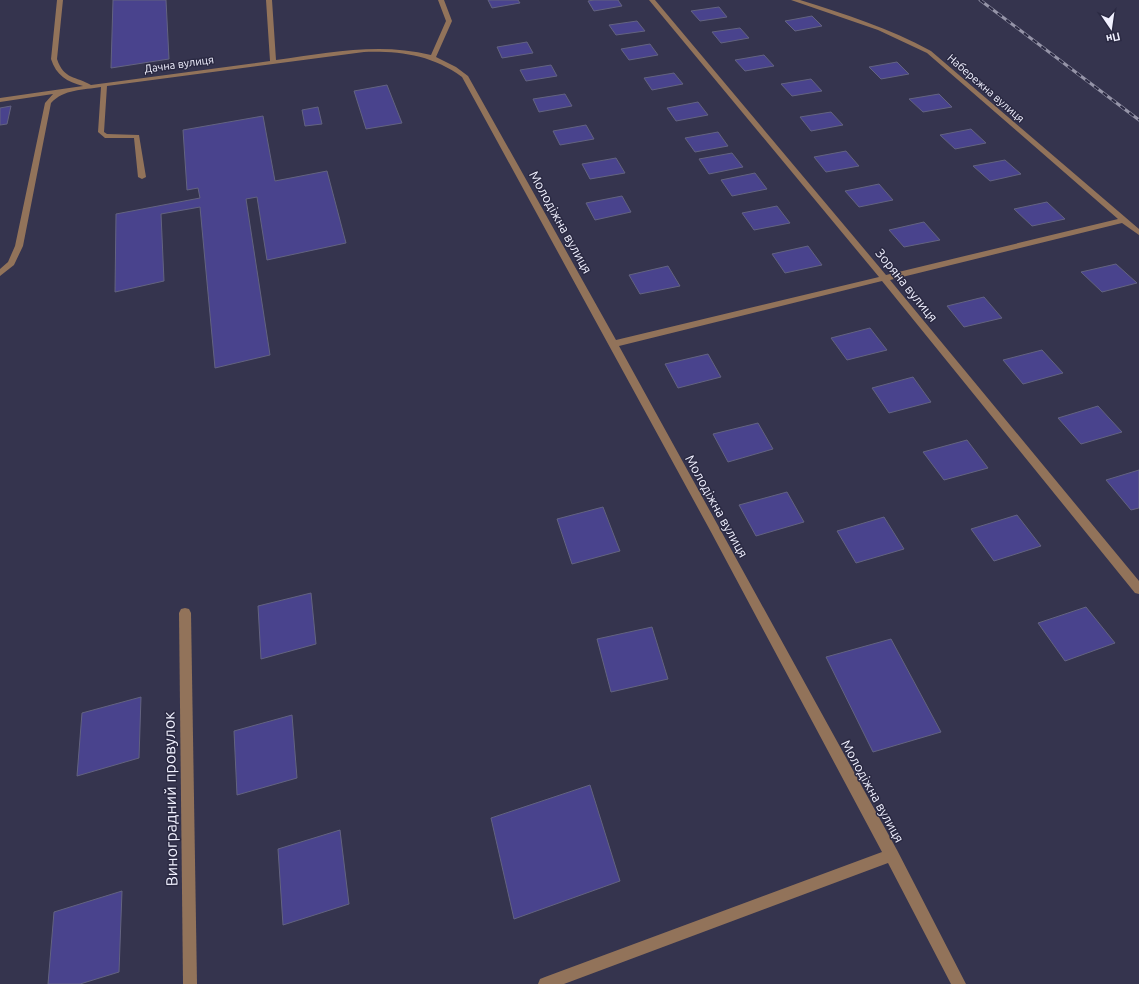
<svg xmlns="http://www.w3.org/2000/svg" width="1139" height="984" font-family="Ubuntu,sans-serif">
	<style>
		.building { fill: #49438d; stroke: #636380 }
		.lines { fill: none; stroke-linecap: round; stroke-linejoin: round }
		.minor { fill: #92735a; fill-rule: evenodd }
		.rail-casing { stroke: #9594a8; stroke-width: 3 }
		.rail { stroke: #2b2a43; stroke-width: 2; stroke-dasharray: 5.5; stroke-linecap: butt }
		.labels { text-anchor: middle; stroke-width: 3; stroke-linejoin: round; paint-order: stroke }
		.far-street-label { font-size: 11px; fill: #f1f1ff; stroke: #2b2a43 }
		.street-label { font-size: 13px; fill: #f1f1ff; stroke: #2b2a43 }
		.near-street-label { font-size: 16px; fill: #f1f1ff; stroke: #2b2a43 }
	</style>
	<rect width="100%" height="100%" fill="#35344e"/>
	<g class="building">
		<path d="M 113,0 L 166,0 L 169,59 L 111,68 Z"/>
		<path d="M 488,0 L 518,0 L 520,3 L 492,8 Z"/>
		<path d="M 594,0 L 618,0 L 622,6 L 594,11 L 588,1 Z"/>
		<path d="M 719,7 L 727,17 L 700,21 L 691,11 Z"/>
		<path d="M 812,16 L 822,26 L 795,31 L 785,21 Z"/>
		<path d="M 637,21 L 645,31 L 616,35 L 609,25 Z"/>
		<path d="M 740,28 L 749,38 L 721,43 L 712,32 Z"/>
		<path d="M 527,42 L 533,53 L 502,58 L 497,47 Z"/>
		<path d="M 650,44 L 658,55 L 629,60 L 621,49 Z"/>
		<path d="M 764,55 L 774,66 L 745,71 L 735,60 Z"/>
		<path d="M 897,62 L 909,74 L 881,79 L 869,67 Z"/>
		<path d="M 551,65 L 557,76 L 526,81 L 520,70 Z"/>
		<path d="M 674,73 L 683,84 L 652,90 L 644,78 Z"/>
		<path d="M 811,79 L 822,91 L 792,96 L 781,84 Z"/>
		<path d="M 387,85 L 402,123 L 366,129 L 354,91 Z"/>
		<path d="M 565,94 L 572,106 L 539,112 L 533,99 Z"/>
		<path d="M 939,94 L 952,107 L 923,112 L 909,99 Z"/>
		<path d="M 698,102 L 708,115 L 676,121 L 667,108 Z"/>
		<path d="M 11,106 L 7,124 L 0,125 L 0,108 Z"/>
		<path d="M 318,107 L 322,124 L 305,126 L 302,110 Z"/>
		<path d="M 831,112 L 843,125 L 811,131 L 800,117 Z"/>
		<path d="M 263,116 L 275,181 L 327,171 L 346,243 L 267,260 L 257,197 L 246,199 L 270,355 L 215,368 L 200,207 L 161,214 L 164,281 L 115,292 L 116,214 L 200,198 L 198,188 L 187,190 L 183,130 Z"/>
		<path d="M 586,125 L 594,139 L 560,145 L 553,131 Z"/>
		<path d="M 971,129 L 986,143 L 955,149 L 940,135 Z"/>
		<path d="M 718,132 L 728,146 L 695,152 L 685,138 Z"/>
		<path d="M 846,151 L 859,166 L 826,172 L 814,157 Z"/>
		<path d="M 732,153 L 743,167 L 709,174 L 699,159 Z"/>
		<path d="M 616,158 L 625,173 L 590,179 L 582,164 Z"/>
		<path d="M 1005,160 L 1021,174 L 990,181 L 973,166 Z"/>
		<path d="M 755,173 L 767,189 L 732,196 L 721,180 Z"/>
		<path d="M 879,184 L 893,200 L 859,207 L 845,191 Z"/>
		<path d="M 622,196 L 631,212 L 595,220 L 586,203 Z"/>
		<path d="M 1047,202 L 1065,219 L 1032,226 L 1014,209 Z"/>
		<path d="M 777,206 L 790,223 L 754,230 L 742,213 Z"/>
		<path d="M 924,222 L 940,240 L 904,247 L 889,230 Z"/>
		<path d="M 808,246 L 822,265 L 785,273 L 772,254 Z"/>
		<path d="M 1116,264 L 1137,283 L 1102,292 L 1081,272 Z"/>
		<path d="M 668,266 L 680,286 L 640,294 L 629,275 Z"/>
		<path d="M 984,297 L 1002,318 L 964,327 L 947,306 Z"/>
		<path d="M 870,328 L 887,350 L 847,360 L 831,338 Z"/>
		<path d="M 1042,350 L 1063,373 L 1023,384 L 1003,360 Z"/>
		<path d="M 708,354 L 721,377 L 678,388 L 665,364 Z"/>
		<path d="M 913,377 L 931,402 L 889,413 L 872,388 Z"/>
		<path d="M 1098,406 L 1122,432 L 1081,444 L 1058,418 Z"/>
		<path d="M 758,423 L 773,449 L 728,462 L 713,434 Z"/>
		<path d="M 967,440 L 988,468 L 944,480 L 923,452 Z"/>
		<path d="M 1139,470 L 1139,508 L 1131,510 L 1106,480 Z"/>
		<path d="M 787,492 L 804,522 L 756,536 L 739,505 Z"/>
		<path d="M 603,507 L 620,551 L 572,564 L 557,519 Z"/>
		<path d="M 1017,515 L 1041,546 L 994,561 L 971,529 Z"/>
		<path d="M 884,517 L 904,549 L 856,563 L 837,531 Z"/>
		<path d="M 311,593 L 316,644 L 261,659 L 258,606 Z"/>
		<path d="M 1086,607 L 1115,643 L 1065,661 L 1038,623 Z"/>
		<path d="M 652,627 L 668,679 L 611,692 L 597,639 Z"/>
		<path d="M 891,639 L 941,732 L 873,752 L 826,657 Z"/>
		<path d="M 141,697 L 139,758 L 77,776 L 82,713 Z"/>
		<path d="M 292,715 L 297,778 L 237,795 L 234,731 Z"/>
		<path d="M 590,785 L 620,881 L 514,919 L 491,818 Z"/>
		<path d="M 340,830 L 349,904 L 283,925 L 278,849 Z"/>
		<path d="M 122,891 L 119,972 L 80,984 L 48,984 L 54,912 Z"/>
	</g>
	<g class="lines">
		<g class="minor">
			<path d="M 57,0 L 63,0 L 57,59 C 64,80 76,76 91,85 L 270,61 L 266,0 L 272,0 L 276,60 C 328,53 379,42 431,55 L 446,21 L 438,0 L 444,0 L 452,21 L 436,57 L 456,67 L 468,76 L 616,340 L 879,277 L 649,0 L 655,0 L 886,275 L 1118,219 L 927,53 L 878,30 L 791,0 L 800,0 C 845,14 889,28 931,51 L 1139,229 L 1139,235 L 1122,223 L 890,280 L 1139,581 L 1139,594 L 1135,593 L 882,281 L 619,346 L 897,850 L 966,984 L 951,984 L 888,863 L 564,984 L 538,984 L 540,979 L 545,977 L 882,852 L 711,532 L 462,77 C 432,55 400,51 364,52 L 107,86 L 104,132 L 107,134 L 139,135 L 146,177 L 142,179 L 138,177 L 134,138 L 105,138 L 98,132 L 101,87 C 83,90 64,89 51,103 L 23,246 L 14,265 L 0,276 L 0,269 L 8,262 L 15,246 L 45,103 L 53,94 L 0,102 L 0,98 L 83,86 C 67,82 56,75 51,59 Z"/>
			<path d="M 185,608 L 189,609 L 191,613 L 197,984 L 183,984 L 179,613 L 181,609 Z"/>
		</g>
		<g class="rail-casing">
			<path id="rail" d="M 980,0 L 1139,120"/>
		</g>
		<use href="#rail" class="rail"/>
	</g>
	<g class="labels">
		<g class="far-street-label">
			<text transform="translate(179 64) rotate(-8)" y="4">Дачна вулиця</text>
			<text transform="translate(986 88) rotate(41)" y="4">Набережна вулиця</text>
		</g>
		<g class="street-label">
			<text transform="translate(561 222) rotate(61)" y="5">Молодіжна вулиця</text>
			<text transform="translate(907 285) rotate(51)" y="5">Зоряна вулиця</text>
			<text transform="translate(717 506) rotate(61)" y="5">Молодіжна вулиця</text>
			<text transform="translate(873 791) rotate(61)" y="5">Молодіжна вулиця</text>
		</g>
		<g class="near-street-label">
			<text transform="translate(170 799) rotate(-91)" y="6">Виноградний провулок</text>
		</g>
	</g>
	<g transform="translate(1111 28) rotate(167)" stroke="#2b2a43" stroke-width="3" paint-order="stroke">
	<path d="M0-3L7 15L0 10L-7 15Z" fill="#f1f1ff"/>
	<text y="-6" font-size="11" font-weight="bold" text-anchor="middle" fill="#f1f1ff">Пн</text>
	</g>
</svg>
